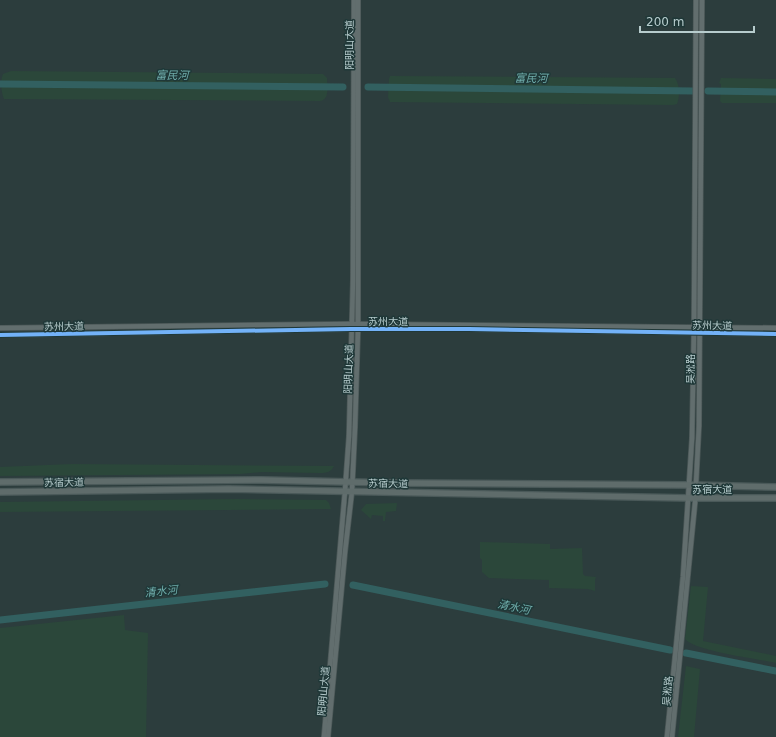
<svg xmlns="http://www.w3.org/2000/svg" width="776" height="737" font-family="'DejaVu Sans','Noto Sans SC',sans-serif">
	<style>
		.green { fill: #2b473a }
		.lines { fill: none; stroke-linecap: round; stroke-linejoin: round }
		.river { stroke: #326060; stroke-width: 7 }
		.secondary-casing { stroke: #4c5858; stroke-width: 6 }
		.primary-casing { stroke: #4a5959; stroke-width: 8 }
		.secondary { stroke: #626e6e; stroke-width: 4.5 }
		.primary { stroke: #5f6c6b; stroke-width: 5.5 }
		.cycleway-casing { stroke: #1f3838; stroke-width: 6 }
		.cycleway { stroke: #73b2f8; stroke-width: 4 }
		.labels { text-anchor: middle; stroke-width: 3; stroke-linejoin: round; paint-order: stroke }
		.street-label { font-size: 10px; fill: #b7cccd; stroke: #1f3838 }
		.water-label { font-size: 11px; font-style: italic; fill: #6fadab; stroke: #1f3838 }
	</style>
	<rect width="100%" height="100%" fill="#2c3d3d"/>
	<g class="green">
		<path d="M 11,71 L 323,74 L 327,78 C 327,86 330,100 320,101 L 4,99 C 1,92 0,81 3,74 Z"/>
		<path d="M 390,76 L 675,78 C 680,85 680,96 677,104 L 673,105 L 390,102 L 388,97 L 389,79 Z"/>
		<path d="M 721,78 L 776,79 L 776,103 L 722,103 L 720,101 L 721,84 L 719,83 Z"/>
		<path d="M 72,464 L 334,466 C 331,472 327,473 320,473 L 262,472 L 240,474 L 0,476 L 0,467 Z"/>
		<path d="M 237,499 L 326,500 L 329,503 L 331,509 L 0,512 L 0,502 Z"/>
		<path d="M 397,503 L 396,511 L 386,512 L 385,521 L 383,521 L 383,516 L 372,515 L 371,519 L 361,510 L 366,504 Z"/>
		<path d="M 480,542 L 550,544 L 550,549 L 582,548 L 583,574 L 585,576 L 596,577 L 595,580 L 595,591 L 588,589 L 549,588 L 549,580 L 489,578 L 482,572 L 482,560 L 480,558 Z"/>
		<path d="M 691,586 L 708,587 L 703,641 L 776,656 L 776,663 C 759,659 694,651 685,639 Z"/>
		<path d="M 124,615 L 125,630 L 148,633 L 146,737 L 0,737 L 0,628 Z"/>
		<path d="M 686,666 L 700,669 L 694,737 L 678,737 Z"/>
	</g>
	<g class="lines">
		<g class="river">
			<path d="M 0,84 L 343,87"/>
			<path d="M 368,87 L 694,91"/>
			<path d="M 708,91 L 776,92"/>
			<path d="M 353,585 L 670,650"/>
			<path d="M 0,620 L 325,584"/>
			<path d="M 686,653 L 776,671"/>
		</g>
		<g class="secondary-casing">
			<g id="secondary">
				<path d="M 0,328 L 351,324 L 776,328"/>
				<path d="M 0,335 L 351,329 L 469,329 L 776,334"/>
				<path d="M 324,737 L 345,491 L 349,436 L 353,279 L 354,0"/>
				<path d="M 328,737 L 345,552 L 352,491 L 355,427 L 358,329 L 358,0"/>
				<path d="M 667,737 L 683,577 L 692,438 L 694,327 L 696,0"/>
				<path d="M 672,737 L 695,503 L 699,426 L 702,0"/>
			</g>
		</g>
		<g class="primary-casing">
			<g id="primary">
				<path d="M 0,482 L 262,480 L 394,483 L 690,485 L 776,487"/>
				<path d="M 0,492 L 229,489 L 689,498 L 776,498"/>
			</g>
		</g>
		<use href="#secondary" class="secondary"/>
		<use href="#primary" class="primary"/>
		<g class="cycleway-casing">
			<path id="cycleway" d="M 0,335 L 351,329 L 469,329 L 776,334"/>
		</g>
		<use href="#cycleway" class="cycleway"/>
	</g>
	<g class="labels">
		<g class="street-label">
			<text transform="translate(349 45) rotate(-90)" y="4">阳明山大道</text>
			<text x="388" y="325">苏州大道</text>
			<text transform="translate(712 325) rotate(1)" y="4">苏州大道</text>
			<text transform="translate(64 326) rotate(-1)" y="4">苏州大道</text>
			<text transform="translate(348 369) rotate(-88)" y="4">阳明山大道</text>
			<text transform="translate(690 369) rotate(-90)" y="4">吴淞路</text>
			<text transform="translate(64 482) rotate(-1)" y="4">苏宿大道</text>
			<text transform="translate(388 483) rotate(1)" y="4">苏宿大道</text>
			<text x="712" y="493">苏宿大道</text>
			<text transform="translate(323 691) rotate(-85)" y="4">阳明山大道</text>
			<text transform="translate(667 691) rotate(-85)" y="4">吴淞路</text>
		</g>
		<g class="water-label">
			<text transform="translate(172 75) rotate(1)" y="4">富民河</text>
			<text transform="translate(531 78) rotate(1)" y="4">富民河</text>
			<text transform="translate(161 591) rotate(-6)" y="4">清水河</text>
			<text transform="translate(514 607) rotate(12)" y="4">清水河</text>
		</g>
	</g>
	<path d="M640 26v6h114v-6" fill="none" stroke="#b7cccd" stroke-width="2"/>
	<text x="646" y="26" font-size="12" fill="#b7cccd" stroke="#1f3838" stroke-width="3" paint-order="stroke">200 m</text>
</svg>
